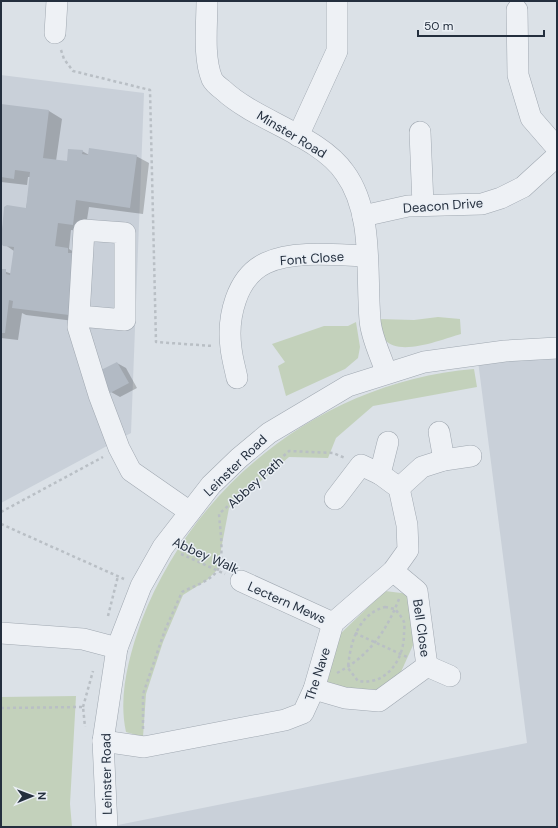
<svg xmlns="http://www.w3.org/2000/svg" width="558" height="828" font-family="'DM Sans',sans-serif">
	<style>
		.built { fill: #c9d0d9 }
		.green { fill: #c3d1bb }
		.shadow { fill: #0003 }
		.building { fill: #b2bac4 }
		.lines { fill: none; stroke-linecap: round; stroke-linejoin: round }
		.minor-casing { stroke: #a0a8b1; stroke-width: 22 }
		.path { stroke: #b9bfc5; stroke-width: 2.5; stroke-dasharray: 3 3; stroke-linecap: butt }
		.minor { stroke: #eef1f5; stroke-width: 21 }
		.labels { text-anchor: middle; stroke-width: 3; stroke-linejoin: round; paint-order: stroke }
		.street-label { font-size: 13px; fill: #242f3e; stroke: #eaeff5 }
	</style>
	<rect width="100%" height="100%" fill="#dbe1e7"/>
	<g class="built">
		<path d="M 1,75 L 144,93 L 131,433 L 1,503 Z"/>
		<path d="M 557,358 L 557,827 L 119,827 L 118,825 L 527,743 L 478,361 Z"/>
	</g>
	<g class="green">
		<path d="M 438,317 L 460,319 L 461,334 C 443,339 400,357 385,340 C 381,335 380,325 378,319 L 414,320 Z"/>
		<path d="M 356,322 L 360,347 L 358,358 L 345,369 L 286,396 L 278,366 L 285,362 L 272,344 L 324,326 L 348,326 Z"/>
		<path d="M 474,369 L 477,387 L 373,406 L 336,438 L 328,458 L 289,457 L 229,508 L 217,570 L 207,580 L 183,595 L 163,642 L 146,694 L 143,737 L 126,732 C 118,696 129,656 141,622 C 194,483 325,381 474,369 Z"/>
		<path d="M 385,591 L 409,594 L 414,643 L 400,674 L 379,690 L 348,688 L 327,683 L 339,635 Z"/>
		<path d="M 76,696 L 70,804 L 72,827 L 1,827 L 1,697 Z"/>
	</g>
	<g class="shadow">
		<path d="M 1,105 L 49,111 L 62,119 L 56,161 L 68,162 L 82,151 L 89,155 L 136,156 L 149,163 L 143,214 L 89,207 L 85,232 L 71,230 L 69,249 L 81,256 L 82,322 L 26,315 L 22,313 L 18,340 L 1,338 L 1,270 L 12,274 L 14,251 L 1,242 L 5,208 L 26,209 L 31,177 L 28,177 L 27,185 L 1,182 Z"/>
		<path d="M 117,363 L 126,368 L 137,388 L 120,397 L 111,392 Z"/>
	</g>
	<g class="building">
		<path d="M 1,104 L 49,110 L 43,158 L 67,161 L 68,149 L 83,150 L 82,154 L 88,155 L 89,148 L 137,155 L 130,208 L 76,200 L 73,225 L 58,223 L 55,246 L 68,248 L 68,253 L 74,253 L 70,287 L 73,287 L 69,315 L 12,308 L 13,301 L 9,300 L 5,333 L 1,333 L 1,269 L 6,269 L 6,274 L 10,275 L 14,247 L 3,246 L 1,243 L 4,207 L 7,205 L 26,208 L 30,172 L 15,170 L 14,179 L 1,177 Z"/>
		<path d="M 117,362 L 129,383 L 110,393 L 99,371 Z"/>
	</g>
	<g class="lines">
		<g class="minor-casing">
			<g id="minor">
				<path d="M 207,1 C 207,25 203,57 212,79 C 214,83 219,87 223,90 C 256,121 320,136 345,173 C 374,213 366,273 370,320 C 371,337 381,356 386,372"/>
				<path d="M 517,10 L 518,75 L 531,118 L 557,148"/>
				<path d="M 55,33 L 57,1"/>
				<path d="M 420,132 L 423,205"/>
				<path d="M 298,136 L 337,51 L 337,1"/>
				<path d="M 363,216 L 408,206 L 482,204 L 501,198 L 523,187 L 557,156"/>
				<path d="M 79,316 L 125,320 L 125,233 L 84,230 L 79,316 L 78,327 L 99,395 L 119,448 L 131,471 L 190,512"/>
				<path d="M 237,378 C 235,368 232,358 231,348 C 227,318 236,277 266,263 C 294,250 336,255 366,256"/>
				<path d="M 439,432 L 444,460"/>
				<path d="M 380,474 L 388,442"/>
				<path d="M 399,488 L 422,467 L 444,460 L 471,456"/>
				<path d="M 241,581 L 333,623"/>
				<path d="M 1,633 L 83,639 L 117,648"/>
				<path d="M 427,666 L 450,676"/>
				<path d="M 314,689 L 345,698 L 379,701 L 427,666 L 417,591 L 393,571"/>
				<path d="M 103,741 L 144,747 L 285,720 L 303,713 L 314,689 L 333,623 L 393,571 L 408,550 L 407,525 L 399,488 L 380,474 L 361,465 L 335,499"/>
				<path d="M 107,827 L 103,741 L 117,648 L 141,586 L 163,547 L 211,485 L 239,458 L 269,433 L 348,386 L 424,362 L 505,351 L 557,348"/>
			</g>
		</g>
		<g class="path">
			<path d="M 61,50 L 64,59 L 73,71 L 150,90 L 156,342 L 213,346"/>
			<path d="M 1,512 L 103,457"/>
			<path d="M 1,524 L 124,579"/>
			<path d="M 181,554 L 225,574"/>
			<path d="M 385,607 L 395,609 C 398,613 402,617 404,622 C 405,625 404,631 404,634 C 404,660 386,686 358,681 L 348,668 C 350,643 358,614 385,607 Z"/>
			<path d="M 108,616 L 118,576"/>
			<path d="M 355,633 L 407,657"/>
			<path d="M 337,673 C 369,656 386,632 399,599"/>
			<path d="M 83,707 L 93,671"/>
			<path d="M 1,708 L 83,707 L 85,727"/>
			<path d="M 143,729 L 143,694 L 165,630 L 182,592 C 193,586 209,582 217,571 C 225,559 220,529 219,514 L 289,451 L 333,453 L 345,458"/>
		</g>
		<use href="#minor" class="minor"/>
	</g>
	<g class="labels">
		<g class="street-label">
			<text transform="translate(292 134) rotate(31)" y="5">Minster Road</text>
			<text transform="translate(443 205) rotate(-4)" y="5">Deacon Drive</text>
			<text transform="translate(312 258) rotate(-4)" y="5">Font Close</text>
			<text transform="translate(235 465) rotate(-44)" y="5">Leinster Road</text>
			<text transform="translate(255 482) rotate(-42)" y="5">Abbey Path</text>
			<text transform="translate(206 555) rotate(24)" y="5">Abbey Walk</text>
			<text transform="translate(287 602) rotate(24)" y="5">Lectern Mews</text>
			<text transform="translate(422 628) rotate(82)" y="5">Bell Close</text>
			<text transform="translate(317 674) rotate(-72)" y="5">The Nave</text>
			<text transform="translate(106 774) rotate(-91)" y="5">Leinster Road</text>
		</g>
	</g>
	<rect width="558" height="828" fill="none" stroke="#242f3e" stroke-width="4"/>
	<g transform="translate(32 796) rotate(89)" stroke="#eaeff5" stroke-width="3" paint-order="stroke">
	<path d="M0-3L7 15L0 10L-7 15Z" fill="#242f3e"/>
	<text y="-6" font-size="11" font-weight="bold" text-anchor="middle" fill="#242f3e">N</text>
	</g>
	<path d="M418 30v6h126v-6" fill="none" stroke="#242f3e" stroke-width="2"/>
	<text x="424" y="30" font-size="12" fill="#242f3e" stroke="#eaeff5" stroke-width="3" paint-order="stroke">50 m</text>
</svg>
